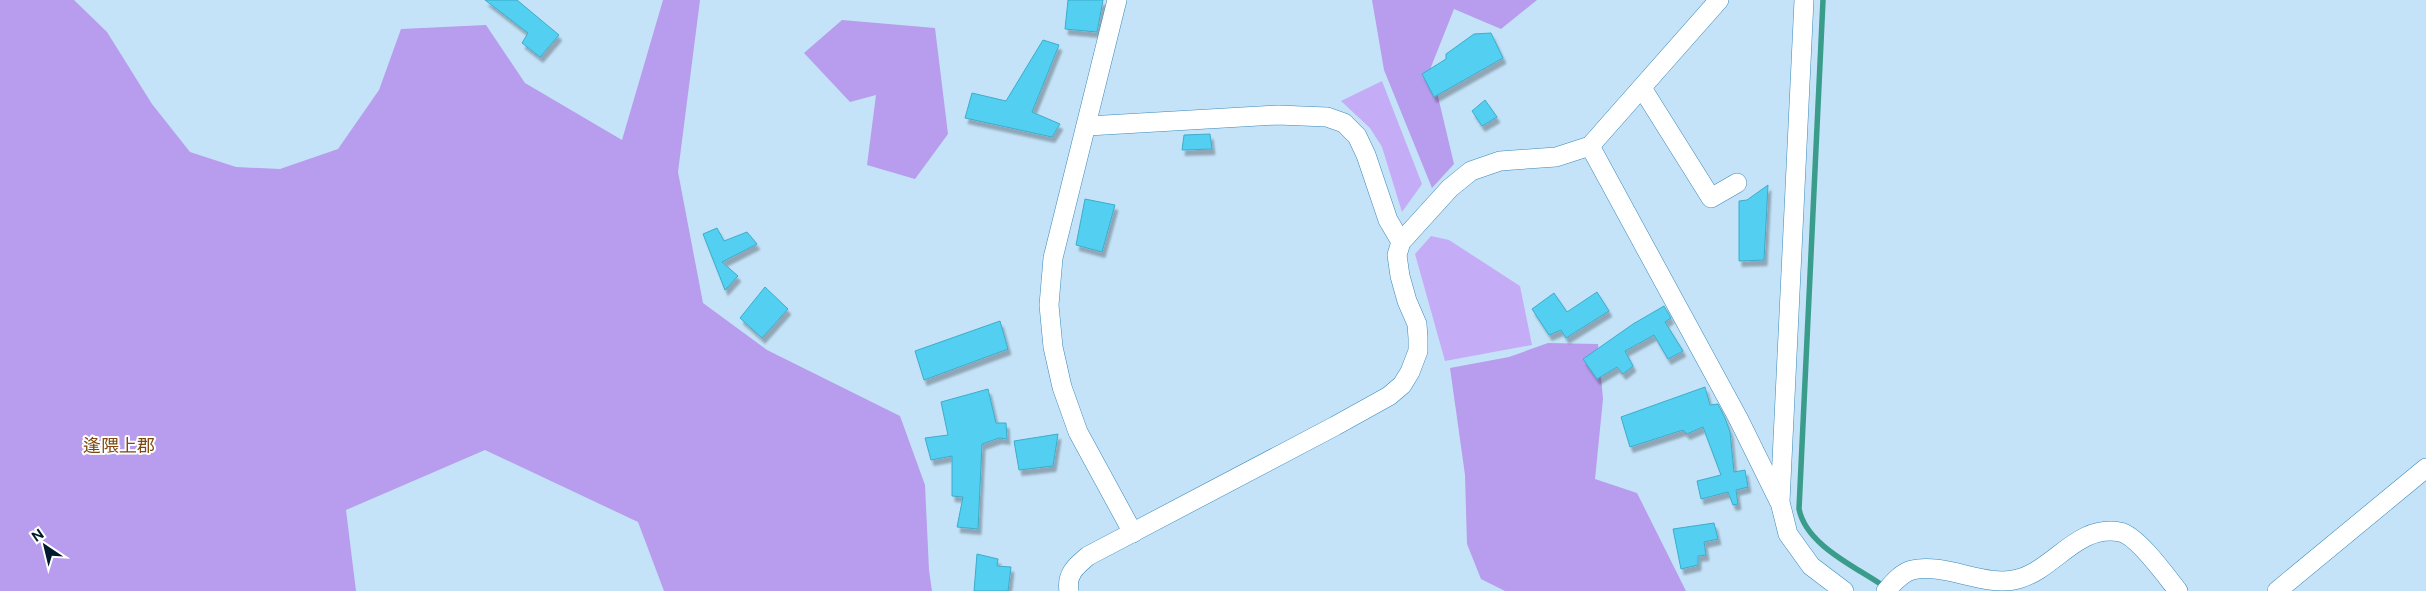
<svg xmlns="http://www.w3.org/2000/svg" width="2426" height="591" font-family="'Public Sans','Noto Sans JP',sans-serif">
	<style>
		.green { fill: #c5acf6 }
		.forest { fill: #b89ced }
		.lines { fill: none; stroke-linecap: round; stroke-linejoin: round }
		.stream { stroke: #3a9c8b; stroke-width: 5.5 }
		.building { fill: #53cff1; stroke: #3dacca; filter: url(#shadow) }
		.minor-casing { stroke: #3a89ba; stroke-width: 20 }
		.minor { stroke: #fff; stroke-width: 19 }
		.labels { text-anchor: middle; stroke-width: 4; stroke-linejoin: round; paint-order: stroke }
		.quarter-label { font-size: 18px; fill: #804810; stroke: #fff }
	</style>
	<defs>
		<filter id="shadow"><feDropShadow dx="3" dy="5.5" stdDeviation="1" flood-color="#0004"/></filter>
	</defs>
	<rect width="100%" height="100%" fill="#c5e3f8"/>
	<g class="green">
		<path d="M 1382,81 L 1422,184 L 1402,212 L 1382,147 L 1370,128 L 1341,101 Z"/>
		<path d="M 1431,236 L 1449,240 L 1520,286 L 1532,345 L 1445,361 L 1415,254 Z"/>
	</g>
	<g class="forest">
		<path d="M 0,0 L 74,0 L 107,32 L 152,104 L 190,152 L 236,167 L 280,169 L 338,149 L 379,90 L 401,29 L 486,25 L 525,83 L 622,140 L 663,0 L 700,0 L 678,172 L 703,303 L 767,350 L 900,416 L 925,485 L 929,570 L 932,591 L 664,591 L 638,522 L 485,450 L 346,510 L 356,591 L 0,591 Z"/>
		<path d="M 1372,0 L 1537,0 L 1501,29 L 1454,9 L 1431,67 L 1454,164 L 1432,188 L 1384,70 Z"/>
		<path d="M 842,20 L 935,28 L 948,134 L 915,179 L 867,165 L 876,95 L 850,102 L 804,53 Z"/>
		<path d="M 1548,343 L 1598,344 L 1603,399 L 1595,479 L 1637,493 L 1686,591 L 1505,591 L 1481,579 L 1467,544 L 1465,475 L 1450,368 L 1509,357 Z"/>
	</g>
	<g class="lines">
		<path class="stream" d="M 1823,0 L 1799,509 C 1806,544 1852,565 1879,583"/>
	</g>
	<g class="building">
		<path d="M 485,0 L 517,0 L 559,35 L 540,57 L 522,43 L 528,33 Z"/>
		<path d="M 1068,0 L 1103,0 L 1097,32 L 1065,29 Z"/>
		<path d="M 1491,33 L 1503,58 L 1434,97 L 1422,74 L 1446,59 L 1446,54 L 1474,34 Z"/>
		<path d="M 1043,40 L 1059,45 L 1032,112 L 1060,124 L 1052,137 L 965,118 L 972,93 L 1006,101 Z"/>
		<path d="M 1485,100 L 1497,117 L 1482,126 L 1472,111 Z"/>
		<path d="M 1210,134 L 1212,149 L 1182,150 L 1184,135 Z"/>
		<path d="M 1768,185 L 1764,260 L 1739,261 L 1739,201 L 1747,200 Z"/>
		<path d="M 1085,199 L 1115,205 L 1102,252 L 1076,245 Z"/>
		<path d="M 717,228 L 724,241 L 747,232 L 757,244 L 722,262 L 738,276 L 725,290 L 703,234 Z"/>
		<path d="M 765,287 L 788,309 L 762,338 L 740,318 Z"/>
		<path d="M 1597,292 L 1609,311 L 1566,338 L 1561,330 L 1549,335 L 1532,309 L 1554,293 L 1567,312 Z"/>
		<path d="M 1664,306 L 1671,318 L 1665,322 L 1683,351 L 1668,359 L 1654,335 L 1625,351 L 1633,366 L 1623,374 L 1617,367 L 1597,379 L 1583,359 L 1633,324 Z"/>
		<path d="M 1000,321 L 1008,349 L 924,380 L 915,351 Z"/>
		<path d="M 1705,387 L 1710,405 L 1718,404 L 1725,418 L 1730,432 L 1734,472 L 1745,470 L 1748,487 L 1736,490 L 1738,504 L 1733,505 L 1728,492 L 1701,499 L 1697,481 L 1721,475 L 1703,427 L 1687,434 L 1683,430 L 1630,447 L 1621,417 Z"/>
		<path d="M 988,389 L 996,423 L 1006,423 L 1007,439 L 999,438 L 982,444 L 978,529 L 957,527 L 963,497 L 952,496 L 952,456 L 931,460 L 925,438 L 948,435 L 941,402 Z"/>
		<path d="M 1058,434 L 1053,466 L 1019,470 L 1014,441 Z"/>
		<path d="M 1714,523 L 1718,539 L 1704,542 L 1706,555 L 1698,556 L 1698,565 L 1681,569 L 1673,529 Z"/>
		<path d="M 977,554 L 998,559 L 997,566 L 1011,567 L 1008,591 L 974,591 Z"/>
	</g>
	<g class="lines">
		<g class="minor-casing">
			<g id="minor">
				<path d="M 1117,0 L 1053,258 L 1049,305 L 1053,347 L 1062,387 L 1078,432 L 1133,533"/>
				<path d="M 1804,0 L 1780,502 L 1788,534 L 1811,566 L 1844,591"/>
				<path d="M 1642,88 L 1711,198 L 1737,183"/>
				<path d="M 1088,126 L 1278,115 L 1327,117 L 1344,123 L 1357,136 L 1366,155 L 1388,220 L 1401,242"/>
				<path d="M 1590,146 L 1738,418 L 1779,501"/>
				<path d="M 1069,591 C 1066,574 1076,566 1088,556 L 1335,426 L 1389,396 L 1402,385 L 1410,372 L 1418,351 L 1418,338 L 1417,324 L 1407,301 L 1400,276 L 1397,255 L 1401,242 L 1450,188 L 1471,171 L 1500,161 L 1556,157 L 1590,146 L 1719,0"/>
				<path d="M 1886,591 C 1893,583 1901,573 1912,570 C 1945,562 1985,588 2018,579 C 2055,569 2077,524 2120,532 C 2137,535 2167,577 2178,591"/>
				<path d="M 2277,591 L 2426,468"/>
			</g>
		</g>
		<use href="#minor" class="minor"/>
	</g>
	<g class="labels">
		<g class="quarter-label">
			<text x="119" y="452">逢隈上郡</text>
		</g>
	</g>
	<g transform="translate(45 546) rotate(325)" stroke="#ffffff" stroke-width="4" paint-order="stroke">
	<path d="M0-4L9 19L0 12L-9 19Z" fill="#001a2e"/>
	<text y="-8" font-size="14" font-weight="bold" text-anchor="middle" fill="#001a2e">N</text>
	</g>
</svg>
